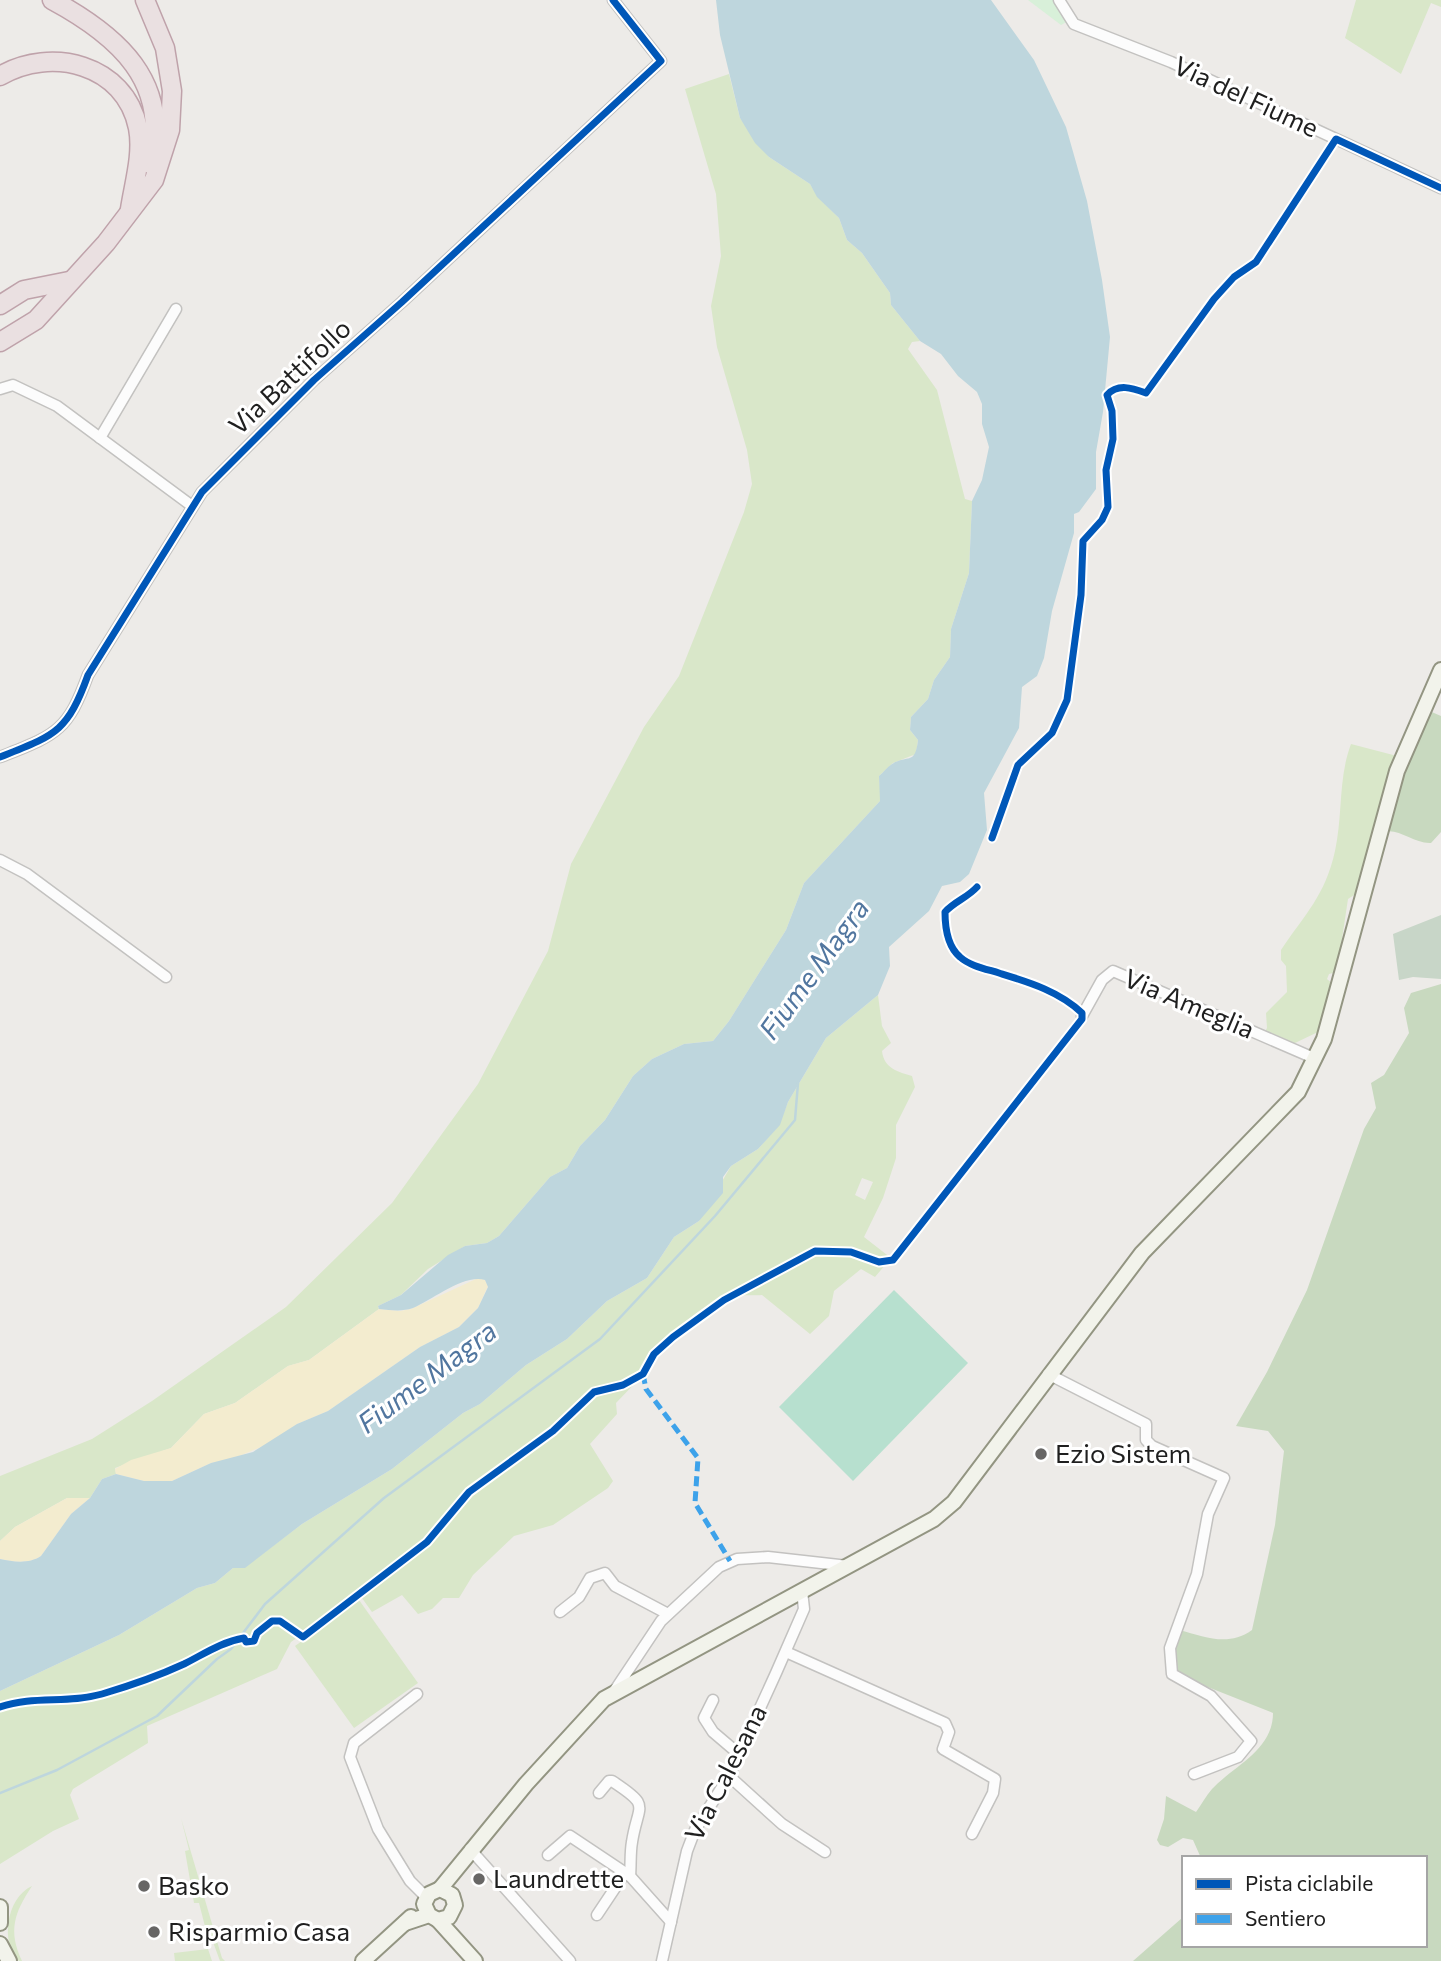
<svg xmlns="http://www.w3.org/2000/svg" width="1441" height="1961" font-family="Commissioner,sans-serif">
	<style>
		.grass { fill: #d9e7c9; fill-rule: evenodd }
		.forest { fill: #c8d9bf }
		.sand { fill: #f3eccf }
		.cemetery { fill: #c8d6c8 }
		.park { fill: #d8f0d9 }
		.pitch { fill: #b7e0cf }
		.water { fill: #bed6dd }
		.lines { fill: none; stroke-linecap: round; stroke-linejoin: round }
		.stream { stroke: #bed6dd; stroke-width: 2.5 }
		.minor-casing { stroke: #c3c2c0; stroke-width: 13 }
		.secondary-casing { stroke: #939582; stroke-width: 18 }
		.motorway-casing { stroke: #bfa2aa; stroke-width: 21 }
		.minor { stroke: #fcfcfc; stroke-width: 10 }
		.secondary { stroke: #f2f3eb; stroke-width: 14 }
		.motorway { stroke: #eae0e1; stroke-width: 18 }
		.quiet { stroke: #3da2ea; stroke-width: 5; stroke-dasharray: 10 5; stroke-linecap: butt }
		.cycleway-casing { stroke: #fff; stroke-width: 11 }
		.cycleway { stroke: #0057b8; stroke-width: 7 }
		.poi-dot { fill: #676665; stroke: #fff; stroke-width: 2.5 }
		.labels { text-anchor: middle; stroke-width: 6; stroke-linejoin: round; paint-order: stroke }
		.street-label { font-size: 26px; fill: #1f1f1f; stroke: #fff }
		.poi-label { font-size: 26px; fill: #1f1f1f; stroke: #fff; text-anchor: start }
		.water-label { font-size: 28px; font-style: italic; fill: #51769f; stroke: #fff }
	</style>
	<rect width="100%" height="100%" fill="#edebe8"/>
	<g class="grass">
		<path d="M 1356,0 L 1441,0 L 1441,7 L 1431,3 L 1401,74 L 1345,38 Z"/>
		<path d="M 729,74 L 740,118 L 769,157 L 810,184 L 818,197 L 839,218 L 847,240 L 862,253 L 890,293 L 891,305 L 920,341 L 912,342 L 908,349 L 937,390 L 965,499 L 972,501 L 969,573 L 951,629 L 950,657 L 934,680 L 928,699 L 911,717 L 910,730 L 918,740 L 916,754 L 893,763 L 879,776 L 881,800 L 804,883 L 786,930 L 729,1021 L 713,1041 L 684,1044 L 652,1059 L 633,1076 L 605,1120 L 580,1146 L 567,1168 L 550,1177 L 499,1236 L 487,1243 L 465,1246 L 428,1269 L 401,1295 L 378,1306 L 379,1309 L 309,1360 L 288,1366 L 235,1403 L 204,1414 L 171,1448 L 115,1468 L 116,1474 L 102,1479 L 90,1498 L 67,1498 L 15,1527 L 0,1541 L 0,1476 L 92,1439 L 152,1401 L 286,1307 L 392,1203 L 478,1084 L 548,951 L 571,864 L 644,727 L 679,676 L 744,512 L 752,484 L 747,450 L 717,347 L 711,306 L 721,256 L 716,194 L 685,89 Z"/>
		<path d="M 1351,744 L 1397,756 L 1357,893 L 1348,899 L 1337,972 L 1329,974 L 1327,979 L 1334,985 L 1318,1032 L 1295,1043 L 1290,1050 L 1262,1037 L 1267,1028 L 1266,1013 L 1287,992 L 1286,966 L 1281,960 L 1281,950 C 1305,914 1325,896 1335,851 C 1343,815 1338,778 1351,744 Z"/>
		<path d="M 878,995 L 882,1026 L 891,1043 L 882,1051 C 884,1069 899,1072 912,1076 L 915,1087 L 896,1125 L 896,1158 L 883,1198 L 864,1237 L 891,1258 L 875,1277 L 861,1269 L 834,1291 L 829,1316 L 810,1334 L 762,1295 C 750,1296 734,1294 723,1298 C 697,1306 657,1348 640,1369 L 640,1378 L 616,1403 L 617,1414 L 590,1444 L 613,1481 L 608,1488 L 553,1525 L 514,1536 L 473,1575 L 459,1598 L 443,1598 L 432,1609 L 418,1614 L 402,1595 L 372,1612 L 359,1594 L 291,1642 L 277,1669 L 147,1726 L 148,1743 L 73,1789 L 70,1795 L 79,1819 L 53,1831 L 0,1864 L 0,1691 L 119,1635 L 197,1588 L 215,1583 L 233,1568 L 245,1567 L 302,1524 L 392,1469 L 463,1413 L 480,1404 L 526,1365 L 567,1339 L 607,1301 L 647,1278 L 674,1237 L 699,1221 L 731,1166 L 758,1149 L 779,1125 L 788,1102 L 826,1038 ZM 862,1178 L 873,1182 L 865,1200 L 855,1195 Z"/>
		<path d="M 359,1600 L 418,1683 L 354,1728 L 295,1646 Z"/>
		<path d="M 181,1818 L 222,1958 L 225,1961 L 220,1961 L 213,1942 L 209,1942 L 199,1903 L 194,1903 L 185,1851 L 189,1850 Z"/>
		<path d="M 32,1886 C 14,1913 8,1931 22,1961 L 19,1961 C 0,1943 6,1898 32,1886 Z"/>
		<path d="M 208,1949 L 212,1961 L 175,1961 L 174,1953 Z"/>
	</g>
	<g class="forest">
		<path d="M 1427,710 L 1441,716 L 1441,832 L 1431,843 C 1414,844 1399,828 1384,832 Z"/>
		<path d="M 1441,984 L 1441,1961 L 1133,1961 L 1182,1918 L 1184,1945 L 1425,1945 L 1425,1858 L 1201,1858 L 1193,1840 L 1183,1838 L 1168,1847 L 1160,1845 L 1157,1840 L 1164,1819 L 1166,1796 L 1196,1812 C 1201,1805 1206,1796 1212,1789 C 1235,1765 1273,1750 1273,1713 L 1180,1676 L 1169,1655 L 1179,1630 C 1206,1637 1228,1647 1252,1630 L 1275,1525 L 1284,1451 L 1268,1431 L 1236,1426 L 1267,1372 L 1307,1290 L 1364,1129 L 1376,1108 L 1371,1083 L 1384,1075 L 1409,1033 L 1404,1008 L 1411,993 Z"/>
	</g>
	<g class="sand">
		<path d="M 478,1278 L 485,1280 L 488,1286 L 478,1308 L 459,1327 L 420,1347 L 328,1411 L 297,1424 L 273,1442 L 230,1460 L 211,1463 L 172,1481 L 144,1481 L 116,1474 L 115,1469 L 131,1460 L 171,1448 L 204,1414 L 235,1403 L 288,1366 L 309,1360 L 379,1309 L 400,1311 L 411,1309 Z"/>
		<path d="M 67,1498 L 90,1498 L 71,1514 L 41,1556 C 29,1564 14,1562 0,1559 L 0,1541 L 15,1527 Z"/>
	</g>
	<path class="cemetery" d="M 1441,915 L 1441,979 L 1413,977 L 1399,980 L 1393,934 Z"/>
	<path class="park" d="M 1028,0 L 1057,0 L 1070,20 L 1061,25 Z"/>
	<path class="pitch" d="M 894,1290 L 968,1363 L 853,1481 L 779,1407 Z"/>
	<path class="water" d="M 716,0 L 991,0 L 1034,60 L 1066,127 L 1087,201 L 1102,280 L 1110,337 L 1103,412 L 1096,452 L 1096,489 L 1079,512 L 1074,514 L 1074,533 L 1052,611 L 1044,658 L 1037,676 L 1022,687 L 1019,728 L 984,793 L 987,830 L 969,874 L 960,882 L 942,886 L 929,911 L 889,947 L 890,966 L 878,995 L 826,1038 L 788,1102 L 780,1125 L 758,1149 L 731,1166 L 723,1177 L 723,1193 L 699,1221 L 674,1237 L 647,1278 L 607,1301 L 567,1339 L 526,1365 L 480,1404 L 463,1413 L 392,1469 L 302,1524 L 245,1568 L 233,1568 L 215,1583 L 197,1588 L 119,1635 L 0,1691 L 0,1559 C 14,1562 29,1564 41,1556 L 71,1514 L 90,1498 L 102,1479 L 116,1474 L 144,1481 L 172,1481 L 211,1463 L 253,1452 L 297,1424 L 328,1411 L 420,1347 L 459,1327 L 478,1308 L 488,1287 L 485,1280 C 463,1274 433,1300 413,1308 C 401,1312 391,1310 379,1309 L 378,1306 L 401,1295 L 448,1255 L 465,1246 L 487,1243 L 499,1236 L 550,1177 L 567,1168 L 580,1146 L 605,1120 L 633,1076 L 652,1059 L 684,1044 L 713,1041 L 729,1021 L 786,930 L 804,883 L 880,801 L 879,776 C 883,773 887,767 892,764 C 908,754 915,766 918,740 L 910,730 L 911,717 L 928,699 L 934,680 L 950,657 L 951,629 L 969,573 L 972,501 L 982,480 L 989,447 L 982,424 L 982,404 L 977,392 L 958,376 L 941,354 L 920,341 L 891,305 L 890,293 L 862,253 L 847,240 L 839,218 L 817,197 L 810,184 L 769,157 L 755,143 L 740,118 L 720,35 Z"/>
	<g class="lines">
		<path class="stream" d="M 0,1793 L 57,1770 L 157,1716 L 217,1659 L 231,1649 L 265,1604 L 384,1498 L 600,1339 L 715,1216 L 795,1120 L 798,1083"/>
		<g class="minor-casing">
			<g id="minor">
				<path d="M 1059,0 L 1074,24 L 1171,62 L 1441,188"/>
				<path d="M 0,389 L 13,385 L 57,406 L 192,506"/>
				<path d="M 100,438 L 176,309"/>
				<path d="M 0,757 C 55,735 67,733 88,675 L 202,492 L 314,380 L 402,302 L 661,61 L 613,0"/>
				<path d="M 0,860 L 27,874 L 166,977"/>
				<path d="M 1082,1016 L 1102,980 L 1113,971 L 1316,1059"/>
				<path d="M 1048,1374 L 1146,1424 L 1146,1440 L 1152,1446 L 1224,1478 L 1208,1514 L 1197,1574 L 1170,1648 L 1172,1674 L 1211,1696 L 1251,1741 L 1238,1757 L 1194,1774"/>
				<path d="M 560,1612 L 579,1597 L 590,1578 L 605,1573 L 615,1586 L 668,1614"/>
				<path d="M 786,1652 L 945,1723 L 949,1732 L 943,1749 L 995,1779 L 993,1793 L 972,1834"/>
				<path d="M 613,1693 L 661,1621 L 719,1567 L 737,1559 L 768,1557 L 848,1566"/>
				<path d="M 417,1694 L 354,1743 L 350,1757 L 378,1829 L 410,1881 L 426,1897"/>
				<path d="M 713,1700 L 704,1718 L 713,1732 L 740,1755"/>
				<path d="M 729,1776 L 782,1824 L 825,1852"/>
				<path d="M 599,1793 L 609,1781 L 612,1781 C 652,1807 638,1803 632,1842 C 630,1853 631,1865 630,1876"/>
				<path d="M 470,1849 L 570,1961"/>
				<path d="M 548,1855 L 570,1836 L 630,1876 L 671,1922"/>
				<path d="M 597,1915 L 625,1873"/>
				<path d="M 662,1961 L 687,1851 L 695,1830 L 729,1776 L 776,1673 L 804,1609 L 802,1591"/>
			</g>
		</g>
		<g class="secondary-casing">
			<g id="secondary">
				<path d="M 440,1889 L 526,1784 L 604,1699 L 934,1519 L 954,1502 L 1142,1253 L 1298,1092 L 1324,1039 L 1397,771 L 1441,670"/>
				<path d="M 0,1907 L 0,1923"/>
				<path d="M 438,1920 L 475,1961"/>
				<path d="M 405,1923 L 429,1915 L 438,1920 L 449,1917 L 455,1905 L 452,1895 L 440,1889 L 429,1894 L 424,1904 L 429,1915"/>
				<path d="M 0,1944 L 9,1961"/>
				<path d="M 363,1961 L 411,1917"/>
			</g>
		</g>
		<g class="motorway-casing">
			<g id="motorway">
				<path d="M 52,0 C 117,35 172,82 150,164"/>
				<path d="M 0,76 C 51,46 125,64 138,128 C 143,154 134,183 130,209"/>
				<path d="M 0,305 L 24,290 L 69,281"/>
				<path d="M 0,342 L 36,320 L 106,243 L 154,180 L 170,130 L 172,91 L 165,48 L 145,0"/>
			</g>
		</g>
		<use href="#minor" class="minor"/>
		<use href="#secondary" class="secondary"/>
		<use href="#motorway" class="motorway"/>
		<path class="quiet" d="M 643,1374 L 646,1389 L 698,1458 L 695,1503 L 730,1561"/>
		<g class="cycleway-casing">
			<g id="cycleway">
				<path d="M 0,757 C 55,735 67,733 88,675 L 202,492 L 314,380 L 402,302 L 661,61 L 613,0"/>
				<path d="M 992,838 L 1018,765 L 1052,733 L 1067,700 L 1081,595 L 1083,541 L 1102,520 L 1108,507 L 1106,470 L 1113,439 L 1112,411 L 1107,395 C 1118,383 1132,388 1146,393 L 1214,299 L 1234,277 L 1256,262 L 1336,139 L 1441,188"/>
				<path d="M 0,1707 C 34,1695 67,1704 102,1694 C 129,1686 158,1676 184,1664 C 204,1654 221,1642 244,1638 L 246,1642 L 254,1641 L 257,1633 L 272,1621 L 280,1621 L 303,1637 L 427,1542 L 469,1492 L 553,1431 L 594,1392 L 623,1385 L 643,1374 L 654,1354 L 673,1337 L 724,1300 L 815,1251 L 851,1252 L 879,1262 L 893,1260 L 1082,1019 L 1082,1013 C 1059,991 1028,982 999,973 C 986,969 970,966 960,957 C 947,946 945,927 945,912 C 955,901 967,898 977,887"/>
			</g>
		</g>
		<use href="#cycleway" class="cycleway"/>
	</g>
	<g class="poi-dot">
		<circle cx="1041" cy="1454" r="7"/>
		<circle cx="479" cy="1879" r="7"/>
		<circle cx="144" cy="1886" r="7"/>
		<circle cx="154" cy="1932" r="7"/>
	</g>
	<g class="labels">
		<g class="street-label">
			<text transform="translate(1246 97) rotate(25)" y="9">Via del Fiume</text>
			<text transform="translate(290 377) rotate(-43)" y="9">Via Battifollo</text>
			<text transform="translate(1189 1004) rotate(23)" y="9">Via Ameglia</text>
			<text transform="translate(726 1773) rotate(-63)" y="9">Via Calesana</text>
		</g>
		<g class="poi-label">
			<text x="1055" y="1463">Ezio Sistem</text>
			<text x="493" y="1888">Laundrette</text>
			<text x="158" y="1895">Basko</text>
			<text x="168" y="1941">Risparmio Casa</text>
		</g>
		<g class="water-label">
			<text transform="translate(814 969) rotate(-54)" y="10">Fiume Magra</text>
			<text transform="translate(427 1377) rotate(-37)" y="10">Fiume Magra</text>
		</g>
	</g>
	<rect x="1182" y="1856" width="245" height="91" fill="#ffffff" stroke="#a5a5a5" stroke-width="2"/>
	<rect x="1196" y="1879" width="35" height="10" fill="#0057b8" stroke="#a5a5a5" stroke-width="2"/>
	<text x="1245" y="1891" font-size="21" fill="#1f1f1f">Pista ciclabile</text>
	<rect x="1196" y="1914" width="35" height="10" fill="#3da2ea" stroke="#a5a5a5" stroke-width="2"/>
	<text x="1245" y="1926" font-size="21" fill="#1f1f1f">Sentiero</text>
</svg>
